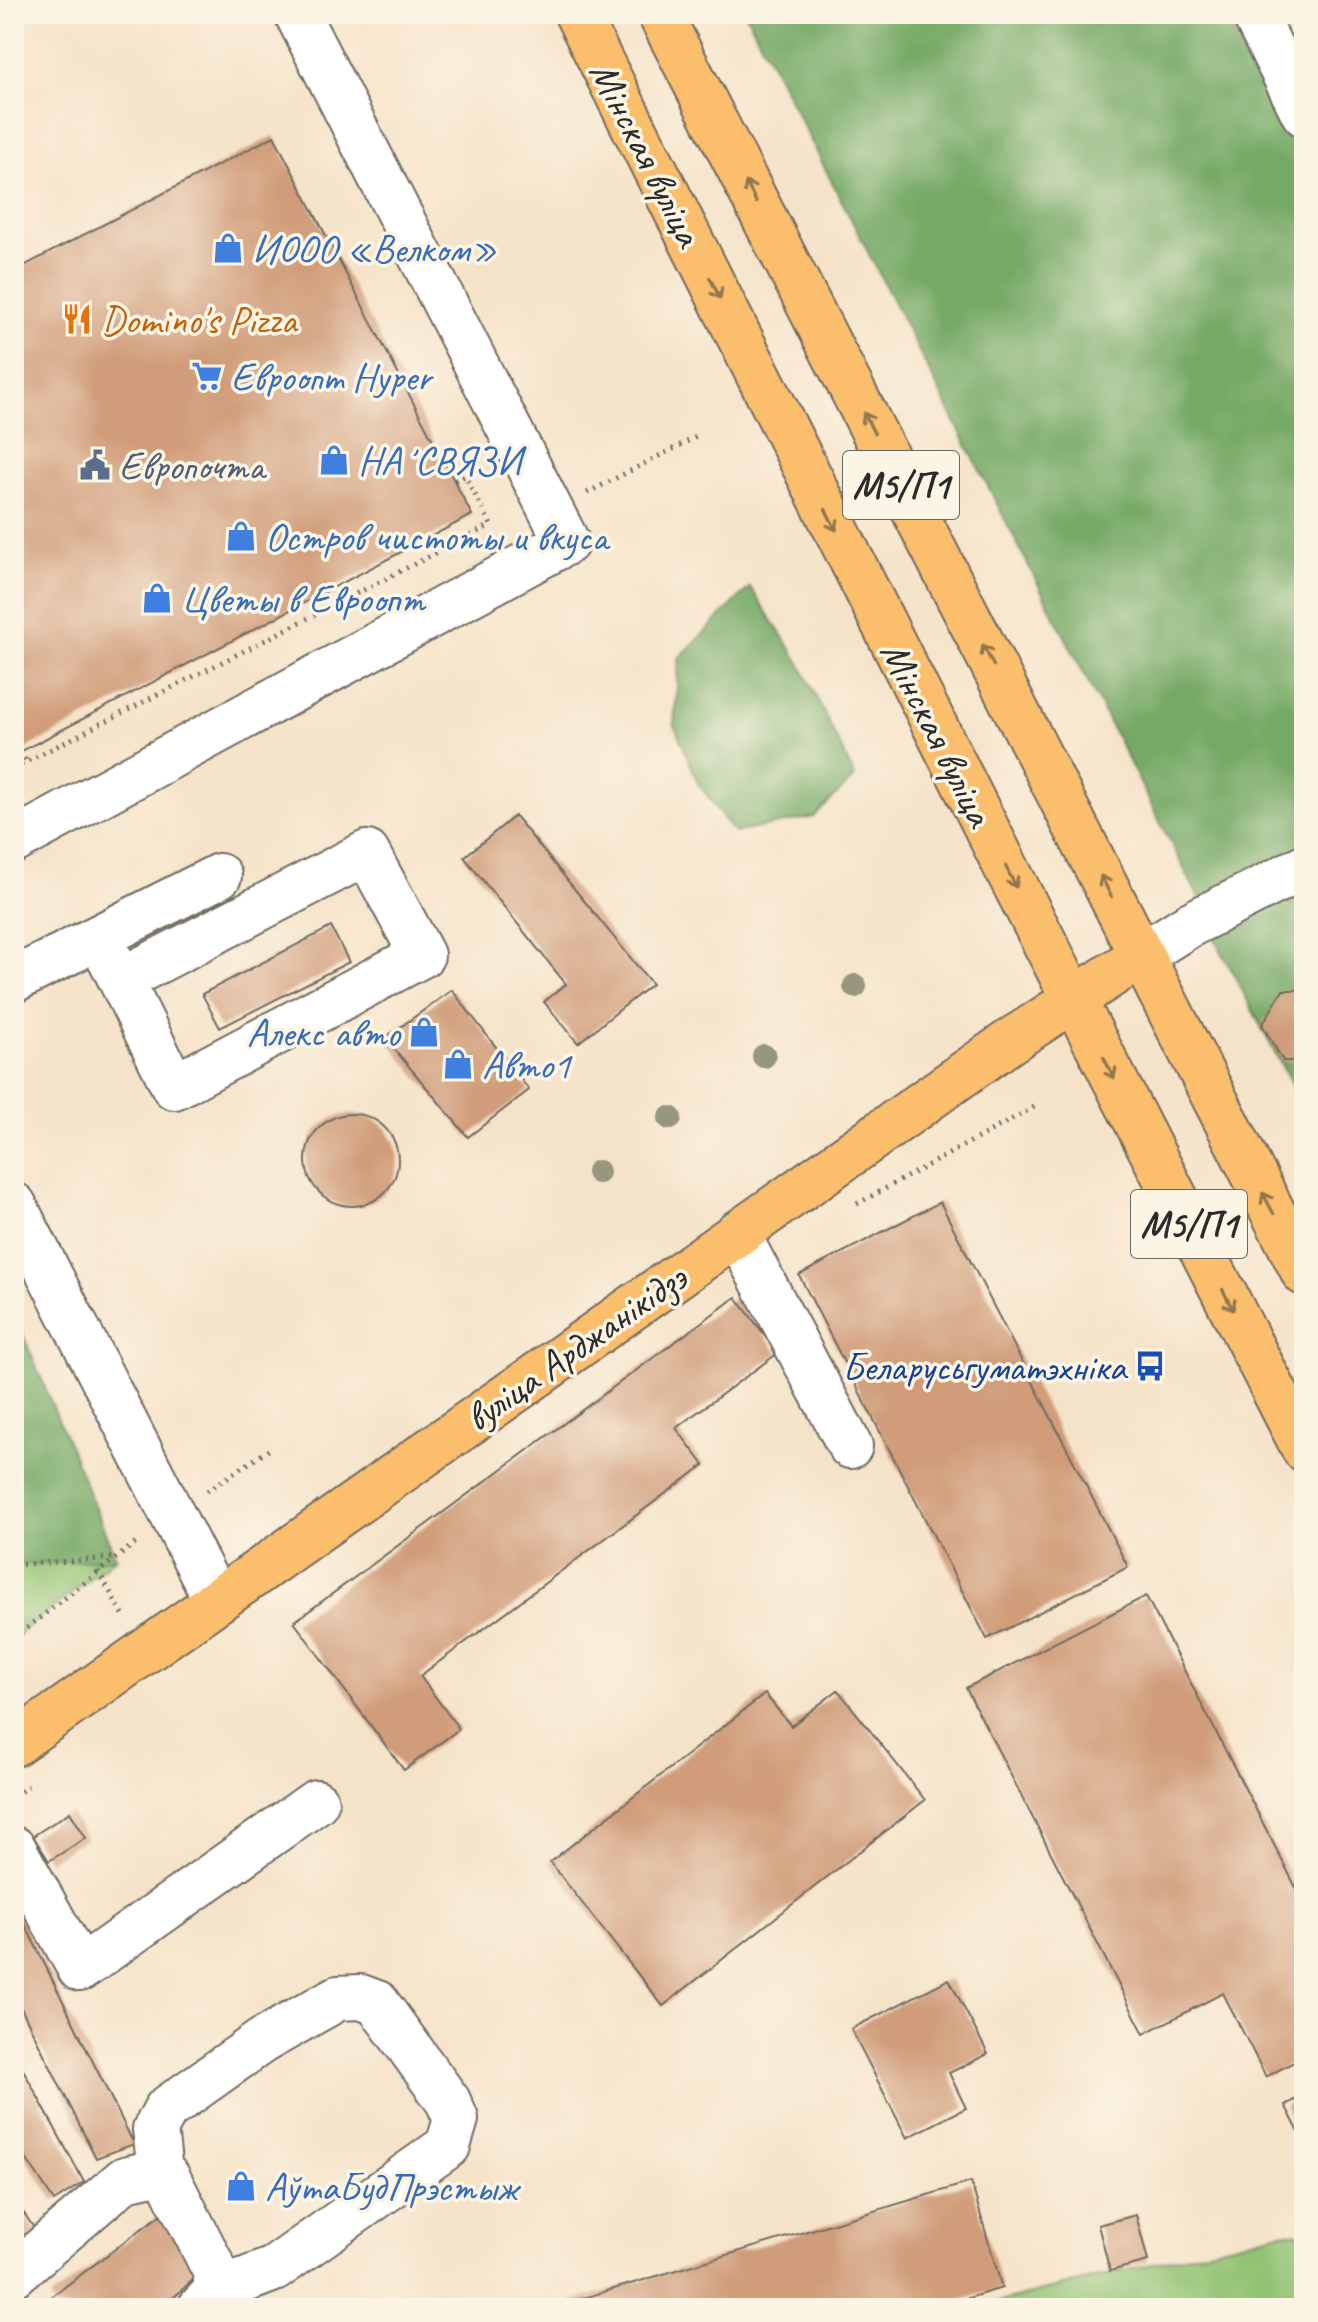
<svg xmlns="http://www.w3.org/2000/svg" width="1318" height="2322" font-family="Caveat,sans-serif">
	<style>
		.green { fill: #92c373; stroke: #5e774f; stroke-width: 2 }
		.forest { fill: #75a965; stroke: #506a48; stroke-width: 2 }
		.building { fill: #d09c79 }
		.lines { fill: none; stroke-linecap: round; stroke-linejoin: round }
		.minor-casing { stroke: #726b62; stroke-width: 48 }
		.major-casing { stroke: #726b62; stroke-width: 48 }
		.path { stroke: #726b62; stroke-width: 5; stroke-dasharray: 2 6; stroke-linecap: butt }
		.minor { stroke: #fff; stroke-width: 44 }
		.major { stroke: #fabe6d; stroke-width: 44 }
		.tree { fill: #97977e }
		.oneway { stroke: #92744c }
		.labels { text-anchor: middle; stroke-width: 7; stroke-linejoin: round; paint-order: stroke }
		.shield { fill: #fcf5e5; stroke: #6a6863; stroke-width: 2 }
		.shield-label { font-size: 38px; font-weight: bold; fill: #2b2b2b }
		.street-label { font-size: 40px; fill: #2b2b2b; stroke: #fcf5e5 }
		.shop-label { font-size: 40px; fill: #366cbe; stroke: #fcf5e5; text-anchor: start }
		.food-label { font-size: 40px; fill: #c56008; stroke: #fcf5e5; text-anchor: start }
		.service-label { font-size: 40px; fill: #4e5e75; stroke: #fcf5e5; text-anchor: start }
		.transit-label { font-size: 40px; fill: #164399; stroke: #fcf5e5; text-anchor: end }
	</style>
	<rect width="100%" height="100%" fill="#fcf5e5"/>
	<filter id="ink" filterUnits="userSpaceOnUse"><feTurbulence type="fractalNoise" baseFrequency=".0125" numOctaves="2"/><feDisplacementMap in="SourceGraphic" scale="16" xChannelSelector="R" yChannelSelector="G"/><feConvolveMatrix kernelMatrix="1 2 1 2 8 2 1 2 1" color-interpolation-filters="sRGB"/></filter>
	<filter id="wash" filterUnits="userSpaceOnUse"><feTurbulence type="fractalNoise" baseFrequency=".006" numOctaves="4" result="noise"/><feDisplacementMap in="SourceGraphic" scale="32" xChannelSelector="R" yChannelSelector="G"/><feGaussianBlur stdDeviation="1.8" result="paint"/><feColorMatrix in="noise" values="0 0 0 0 0 0 0 0 0 0 0 0 0 0 0 0 0 1.4 0 .05"/><feComposite in="paint" operator="in"/></filter>
	<g filter="url(#wash)">
		<rect width="100%" height="100%" fill="#f5e3c9"/>
		<g class="green">
			<path d="M 116,1558 L 14,1638 L 14,1565 Z"/>
			<path d="M 1281,2232 L 1304,2234 L 1304,2308 L 974,2308 Z"/>
		</g>
		<g class="forest">
			<path d="M 746,14 L 1224,14 L 1304,170 L 1304,845 L 1199,898 Z"/>
			<path d="M 750,587 L 800,663 L 855,777 L 814,817 L 734,833 L 698,783 L 674,724 L 679,658 Z"/>
			<path d="M 1304,889 L 1304,1108 L 1213,935 Z"/>
			<path d="M 14,1313 L 116,1558 L 14,1565 Z"/>
		</g>
		<g id="blocks">
			<g class="building">
				<path d="M 274,136 L 472,515 L 14,755 L 14,271 Z"/>
				<path d="M 515,816 L 652,984 L 578,1043 L 544,1002 L 566,984 L 464,857 Z"/>
				<path d="M 331,927 L 349,962 L 220,1028 L 202,994 Z"/>
				<path d="M 452,990 L 529,1090 L 468,1137 L 385,1038 Z"/>
				<path d="M 1283,990 L 1304,990 L 1304,1061 L 1283,1061 L 1262,1025 Z"/>
				<circle cx="352" cy="1160" r="46"/>
				<path d="M 940,1202 L 1128,1567 L 987,1639 L 799,1275 Z"/>
				<path d="M 736,1297 L 778,1353 L 676,1428 L 704,1465 L 420,1676 L 459,1729 L 404,1770 L 294,1622 Z"/>
				<path d="M 1146,1596 L 1304,1903 L 1304,2063 L 1301,2058 L 1266,2077 L 1223,1993 L 1144,2034 L 966,1688 Z"/>
				<path d="M 838,1690 L 925,1800 L 663,2006 L 550,1862 L 765,1694 L 791,1726 Z"/>
				<path d="M 70,1812 L 86,1838 L 49,1861 L 33,1836 Z"/>
				<path d="M 14,1902 L 86,2048 L 134,2144 L 96,2158 L 14,1994 Z"/>
				<path d="M 949,1979 L 988,2054 L 949,2073 L 966,2108 L 907,2138 L 851,2029 Z"/>
				<path d="M 14,2053 L 84,2182 L 54,2201 L 14,2140 Z"/>
				<path d="M 1304,2095 L 1304,2142 L 1285,2105 Z"/>
				<path d="M 971,2182 L 1002,2288 L 934,2308 L 550,2308 Z"/>
				<path d="M 14,2199 L 39,2235 L 14,2252 Z"/>
				<path d="M 168,2209 L 206,2268 L 162,2308 L 121,2308 L 117,2305 L 112,2308 L 56,2308 L 50,2298 Z"/>
				<path d="M 1136,2215 L 1148,2261 L 1110,2271 L 1098,2225 Z"/>
			</g>
		</g>
	</g>
	<g filter="url(#ink)">
		<use href="#blocks" fill-opacity="0" stroke="#726b62" stroke-width="2"/>
		<g class="lines">
			<g class="minor-casing">
				<g id="minor">
					<path d="M 1254,14 L 1304,114"/>
					<path d="M 14,841 L 567,542 L 297,14"/>
					<path d="M 100,938 L 174,1087 L 422,955 L 367,853 L 121,980"/>
					<path d="M 1140,956 L 1189,925 L 1304,867"/>
					<path d="M 14,980 L 219,876"/>
					<path d="M 14,1205 L 216,1600"/>
					<path d="M 737,1233 L 850,1446"/>
					<path d="M 14,1849 L 80,1969 L 316,1802"/>
					<path d="M 160,2171 L 155,2129 L 166,2109 L 262,2041 L 338,1998 L 361,1997 L 377,2003 L 448,2101 L 456,2119 L 448,2146 L 274,2269 L 216,2291"/>
					<path d="M 14,2274 L 125,2179 L 160,2171 L 168,2178 L 216,2273 L 216,2291 L 200,2308"/>
				</g>
			</g>
			<g class="major-casing">
				<g id="major">
					<path d="M 577,14 L 1006,867 L 1304,1449"/>
					<path d="M 660,14 L 1304,1273"/>
					<path d="M 14,1744 L 1009,1042 L 1140,956"/>
				</g>
			</g>
			<g class="path">
				<path d="M 587,493 L 700,435"/>
				<path d="M 21,751 L 26,762"/>
				<path d="M 14,768 L 491,525 L 465,476 L 454,481"/>
				<path d="M 857,1204 L 1038,1105"/>
				<path d="M 207,1491 L 270,1449"/>
				<path d="M 14,1565 L 113,1558"/>
				<path d="M 98,1571 L 124,1616"/>
				<path d="M 14,1638 L 138,1541"/>
				<path d="M 14,1796 L 28,1786"/>
			</g>
			<use href="#minor" class="minor"/>
			<use href="#major" class="major"/>
		</g>
		<g class="tree">
			<circle cx="855" cy="986" r="12"/>
			<circle cx="764" cy="1056" r="12"/>
			<circle cx="670" cy="1118" r="12"/>
			<circle cx="598" cy="1172" r="12"/>
		</g>
		<defs><path id="oneway-shaft" d="M-6 0H5M1.5-3L5.5 0L1.5 3" fill="none" stroke-width="1.6" stroke-linecap="round" stroke-linejoin="round" transform="scale(2)"/></defs>
		<g class="oneway">
			<use href="#oneway-shaft" transform="translate(751 192) rotate(-117)"/>
			<use href="#oneway-shaft" transform="translate(715 288) rotate(63)"/>
			<use href="#oneway-shaft" transform="translate(869 423) rotate(-117)"/>
			<use href="#oneway-shaft" transform="translate(831 520) rotate(63)"/>
			<use href="#oneway-shaft" transform="translate(988 655) rotate(-117)"/>
			<use href="#oneway-shaft" transform="translate(1011 877) rotate(63)"/>
			<use href="#oneway-shaft" transform="translate(1106 886) rotate(-116)"/>
			<use href="#oneway-shaft" transform="translate(1109 1068) rotate(63)"/>
			<use href="#oneway-shaft" transform="translate(1268 1203) rotate(-118)"/>
			<use href="#oneway-shaft" transform="translate(1228 1300) rotate(63)"/>
		</g>
	</g>
	<defs>
		<g id="shop-bare" transform="scale(2.4)"><path d="M-5-2.5h2.3a2.7 3.5 0 0 1 5.4 0H5L5.5 6h-11ZM-1.5-2.5h3a1.5 2.3 0 0 0-3 0Z" fill="#3f7fe0" stroke="#fcf5e5" stroke-width="2.5" paint-order="stroke"/></g>
		<g id="restaurant-bare" transform="scale(2.4)"><path d="M-5-6h1v4h1v-4h1v4h1v-4h1v5L-1.5 .5V6h-2V.5L-5-1ZM5-6V6H3V1.5H1.5Q1.5-4 5-6Z" fill="#e8710a" stroke="#fcf5e5" stroke-width="2.5" paint-order="stroke"/></g>
		<g id="supermarket-bare" transform="scale(2.4)"><path d="M-6-5.5h2.5l.6 2H6L4.5 2H-2.5L-4.4-4H-6ZM-1.5 3.2a1.3 1.3 0 1 0 .1 0ZM3 3.2a1.3 1.3 0 1 0 .1 0Z" fill="#3f7fe0" stroke="#fcf5e5" stroke-width="2.5" paint-order="stroke"/></g>
		<g id="civic-bare" transform="scale(2.4)"><path d="M-.6-6.5H3V-4.5H.6V-3L4-1V1h2V6H-6V1h2V-1L-.6-3ZM-1.2 2.5V6h2.4V2.5Z" fill="#5c6f8a" stroke="#fcf5e5" stroke-width="2.5" paint-order="stroke"/></g>
		<g id="bus-bare" transform="scale(2.4)"><path d="M-5-6H5V4H4V6H2V4H-2V6H-4V4H-5ZM-3.5-4V0h7V-4ZM-3.5 1.2v1.5H-2V1.2ZM2 1.2v1.5H3.5V1.2Z" fill="#1a4fb4" stroke="#fcf5e5" stroke-width="2.5" paint-order="stroke"/></g>
	</defs>
	<g fill-rule="evenodd">
		<use href="#shop-bare" x="228" y="248"/>
		<use href="#restaurant-bare" x="77" y="319"/>
		<use href="#supermarket-bare" x="207" y="376"/>
		<use href="#shop-bare" x="334" y="460"/>
		<use href="#civic-bare" x="95" y="465"/>
		<use href="#shop-bare" x="241" y="536"/>
		<use href="#shop-bare" x="157" y="598"/>
		<use href="#shop-bare" x="424" y="1032"/>
		<use href="#shop-bare" x="458" y="1064"/>
		<use href="#bus-bare" x="1150" y="1366"/>
		<use href="#shop-bare" x="241" y="2186"/>
	</g>
	<g class="labels">
		<g class="shield">
			<rect x="843" y="451" width="116" height="68" rx="6"/>
			<rect x="1131" y="1190" width="116" height="68" rx="6"/>
		</g>
		<g class="shield-label">
			<text x="901" y="498">М5/П1</text>
			<text x="1189" y="1237">М5/П1</text>
		</g>
		<g class="street-label">
			<text transform="translate(647 153) rotate(63)" y="14">Мінская вуліца</text>
			<text transform="translate(938 733) rotate(63)" y="14">Мінская вуліца</text>
			<text transform="translate(575 1347) rotate(-35)" y="14">вуліца Арджанікідзэ</text>
		</g>
		<g class="shop-label">
			<text x="252" y="262">ИООО «Велком»</text>
			<text x="231" y="390">Евроопт Hyper</text>
			<text x="358" y="474">НАʼСВЯЗИ</text>
			<text x="265" y="550">Остров чистоты и вкуса</text>
			<text x="181" y="612">Цветы в Евроопт</text>
			<text x="400" y="1046" text-anchor="end">Алекс авто</text>
			<text x="482" y="1078">Авто1</text>
			<text x="265" y="2200">АўтаБудПрэстыж</text>
		</g>
		<g class="food-label">
			<text x="101" y="333">Domino's Pizza</text>
		</g>
		<g class="service-label">
			<text x="119" y="479">Европочта</text>
		</g>
		<g class="transit-label">
			<text x="1126" y="1380">Беларусьгуматэхніка</text>
		</g>
	</g>
	<rect width="1318" height="2322" fill="none" stroke="#fcf5e5" stroke-width="48"/>
</svg>
